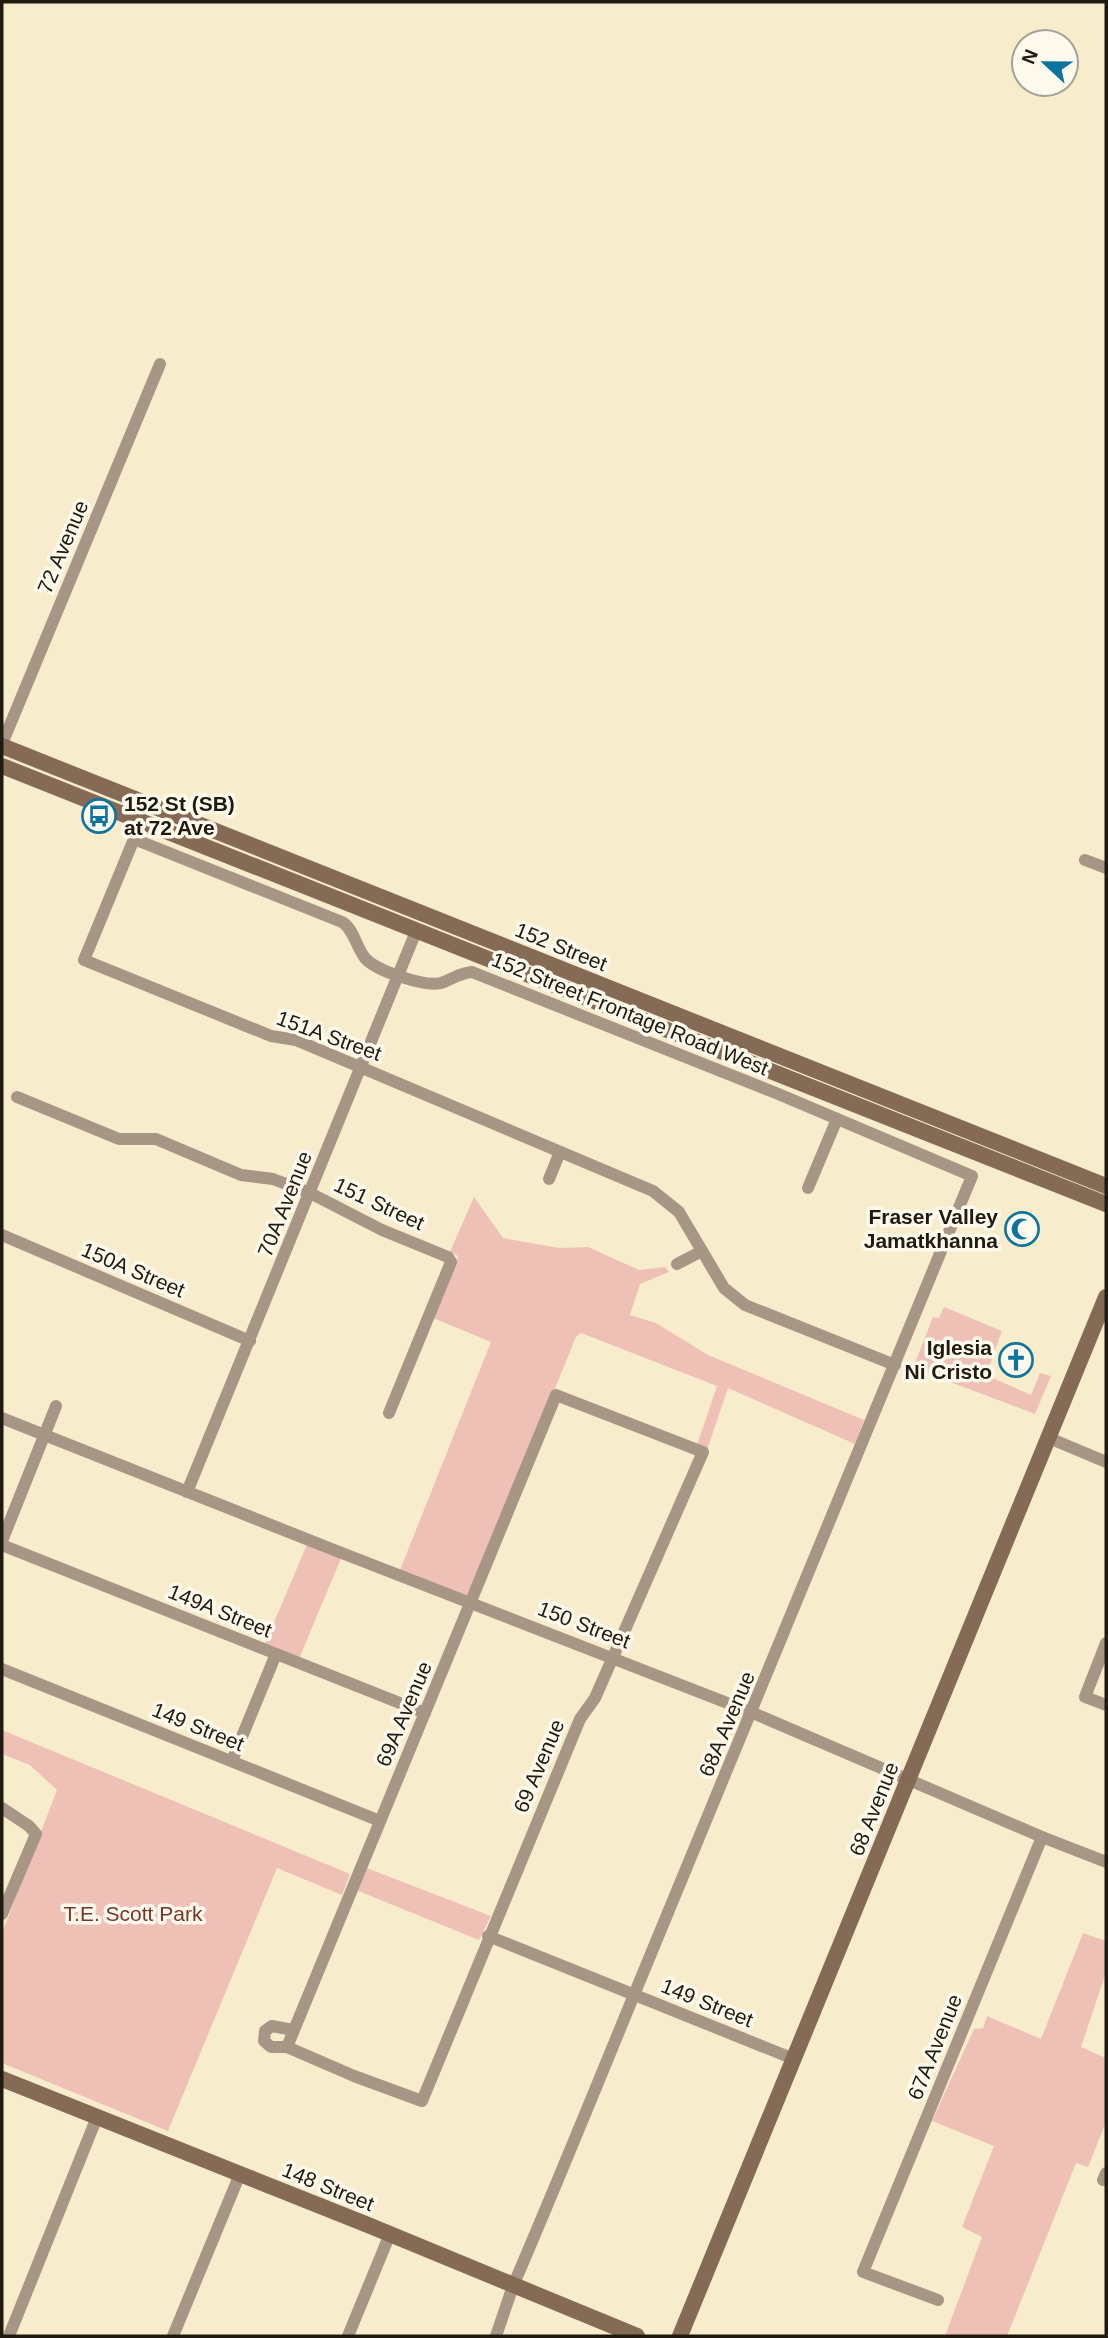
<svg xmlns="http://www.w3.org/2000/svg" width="1108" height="2338" font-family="Helvetica,sans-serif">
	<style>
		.green { fill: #efc1b6 }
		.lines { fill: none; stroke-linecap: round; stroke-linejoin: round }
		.street { stroke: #a79585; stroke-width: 12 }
		.secondary { stroke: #856b55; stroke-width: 16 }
		.labels { text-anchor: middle; stroke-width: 7; stroke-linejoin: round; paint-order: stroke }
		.street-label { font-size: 21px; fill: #1f1b10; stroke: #fef9ed }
		.poi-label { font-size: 21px; font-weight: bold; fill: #1f1b10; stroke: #fef9ed; text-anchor: end }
		.park-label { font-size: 21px; fill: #793526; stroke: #fef9ed }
	</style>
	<rect width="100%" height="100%" fill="#f7eccc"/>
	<g class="green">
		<path d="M 474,1197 L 503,1238 L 559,1248 L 588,1247 L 639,1270 L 665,1267 L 669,1272 L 640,1284 L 630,1315 L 656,1323 L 708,1355 L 864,1420 L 855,1444 L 728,1388 L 707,1450 L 697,1445 L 717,1386 L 581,1333 L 576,1337 L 469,1599 L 400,1570 L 491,1342 L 433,1318 L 458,1256 L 450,1252 Z"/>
		<path d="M 944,1307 L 1002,1331 L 986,1375 L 1031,1395 L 1040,1373 L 1051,1376 L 1035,1414 L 913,1368 L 933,1317 L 939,1318 Z"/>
		<path d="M 308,1542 L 342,1556 L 298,1661 L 264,1646 Z"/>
		<path d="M 2,1730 L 350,1874 L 342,1895 L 277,1868 L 168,2131 L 2,2063 L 2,1933 L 57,1790 L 30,1765 L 2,1754 Z"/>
		<path d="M 364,1867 L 491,1916 L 479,1940 L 356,1890 Z"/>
		<path d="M 1083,1933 L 1106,1941 L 1106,1972 L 1081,2047 L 1106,2058 L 1106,2122 L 1088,2167 L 1076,2163 L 1007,2336 L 945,2336 L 982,2237 L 962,2227 L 994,2146 L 932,2121 L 974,2029 L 983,2028 L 987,2016 L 1041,2039 Z"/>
	</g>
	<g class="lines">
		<g class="street">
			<path d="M 2,744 L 160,364"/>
			<path d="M 1085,860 L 1106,868"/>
			<path d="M 17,1097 L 119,1139 L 156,1139 L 241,1175 L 273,1179 L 310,1193 L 382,1230 L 448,1257 L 451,1262 L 389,1413"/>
			<path d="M 549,1179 L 560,1152"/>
			<path d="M 808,1188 L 837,1119"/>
			<path d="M 2,1235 L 250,1341"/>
			<path d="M 677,1264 L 702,1251"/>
			<path d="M 2,1418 L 329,1548 L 753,1713 L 1042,1837 L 1106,1862"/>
			<path d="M 1049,1438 L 1106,1462"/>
			<path d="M 187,1492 L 417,929"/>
			<path d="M 2,1541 L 56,1406"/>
			<path d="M 2,1545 L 425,1713"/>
			<path d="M 1106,1643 L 1085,1697 L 1106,1705"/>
			<path d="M 2,1669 L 380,1821"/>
			<path d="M 232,1761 L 276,1654"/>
			<path d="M 2,1808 L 29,1826 L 36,1834 L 2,1914"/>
			<path d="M 488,1936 L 794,2059"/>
			<path d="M 287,2047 L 556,1395 L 703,1452 L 595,1698 L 580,1719 L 422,2101 L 354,2076 L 287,2047 L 271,2047 L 264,2041 L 265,2031 L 272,2026 L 293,2030"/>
			<path d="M 1103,2180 L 1106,2173"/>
			<path d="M 938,2300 L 863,2272 L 1042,1837"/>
			<path d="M 9,2336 L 97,2117"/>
			<path d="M 173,2336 L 240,2174"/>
			<path d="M 348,2336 L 390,2234"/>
			<path d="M 496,2336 L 513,2286 C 553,2193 591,2100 629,2007 C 745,1731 859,1454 972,1176 L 776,1093 L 472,972 C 459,973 453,979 441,983 C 425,987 376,971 365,958 C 356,947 354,929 342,922 L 134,839 L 84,960 L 271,1036 L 296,1040 L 653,1191 L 679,1212 L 724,1288 L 745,1305 L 895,1365"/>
		</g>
		<g class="secondary">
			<path d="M 2,746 L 1106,1186"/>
			<path d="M 2,766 L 1106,1204"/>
			<path d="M 2,2079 L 368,2225 L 637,2336"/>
			<path d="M 680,2336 L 1106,1297"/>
		</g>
	</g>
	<defs>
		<g id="bus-ring" transform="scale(1.75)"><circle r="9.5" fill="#fef9ed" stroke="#0d739f" stroke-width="1.5"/><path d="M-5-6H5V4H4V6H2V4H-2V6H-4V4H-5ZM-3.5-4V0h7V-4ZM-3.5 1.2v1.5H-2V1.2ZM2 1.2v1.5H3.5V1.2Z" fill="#0d739f"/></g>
		<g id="mosque-ring" transform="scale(1.75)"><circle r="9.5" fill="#fef9ed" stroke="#0d739f" stroke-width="1.5"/><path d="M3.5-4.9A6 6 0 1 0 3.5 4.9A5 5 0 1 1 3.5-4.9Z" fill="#0d739f"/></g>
		<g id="church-ring" transform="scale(1.75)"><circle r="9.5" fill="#fef9ed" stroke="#0d739f" stroke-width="1.5"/><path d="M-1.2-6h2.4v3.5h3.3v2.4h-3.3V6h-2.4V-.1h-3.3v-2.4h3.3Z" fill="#0d739f"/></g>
	</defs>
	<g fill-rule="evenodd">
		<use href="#bus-ring" x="99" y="816"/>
		<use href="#mosque-ring" x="1022" y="1229"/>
		<use href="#church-ring" x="1016" y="1360"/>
	</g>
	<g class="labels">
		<g class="street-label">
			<text transform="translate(63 547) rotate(-67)" y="7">72 Avenue</text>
			<text transform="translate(561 947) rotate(22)" y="7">152 Street</text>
			<text transform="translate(630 1014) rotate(22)" y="7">152 Street Frontage Road West</text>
			<text transform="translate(329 1036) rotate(20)" y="7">151A Street</text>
			<text transform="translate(285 1204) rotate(-68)" y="7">70A Avenue</text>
			<text transform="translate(379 1204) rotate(25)" y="7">151 Street</text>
			<text transform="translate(133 1270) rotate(23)" y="7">150A Street</text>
			<text transform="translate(220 1611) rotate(22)" y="7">149A Street</text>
			<text transform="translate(584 1625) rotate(21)" y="7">150 Street</text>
			<text transform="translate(404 1714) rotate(-67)" y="7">69A Avenue</text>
			<text transform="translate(727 1724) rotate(-67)" y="7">68A Avenue</text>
			<text transform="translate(198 1727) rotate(22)" y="7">149 Street</text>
			<text transform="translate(539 1766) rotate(-67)" y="7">69 Avenue</text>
			<text transform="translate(874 1809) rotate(-68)" y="7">68 Avenue</text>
			<text transform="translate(707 2003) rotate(22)" y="7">149 Street</text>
			<text transform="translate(935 2047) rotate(-68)" y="7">67A Avenue</text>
			<text transform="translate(328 2187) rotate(22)" y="7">148 Street</text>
		</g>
		<g class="poi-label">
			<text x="124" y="811" text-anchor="start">152 St (SB)<tspan x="124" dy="24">at 72 Ave</tspan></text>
			<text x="998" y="1224">Fraser Valley<tspan x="998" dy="24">Jamatkhanna</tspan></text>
			<text x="992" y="1355">Iglesia<tspan x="992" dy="24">Ni Cristo</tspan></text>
		</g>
		<g class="park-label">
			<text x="133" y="1921">T.E. Scott Park</text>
		</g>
	</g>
	<rect width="1108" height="2338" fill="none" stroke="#1f1b10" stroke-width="7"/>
	<g transform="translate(1045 63) rotate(292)"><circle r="33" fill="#fef9ed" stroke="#a5a095" stroke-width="2"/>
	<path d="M0-5L12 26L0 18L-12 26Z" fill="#0d739f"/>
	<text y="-10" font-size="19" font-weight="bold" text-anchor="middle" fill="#1f1b10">N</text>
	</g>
</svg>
